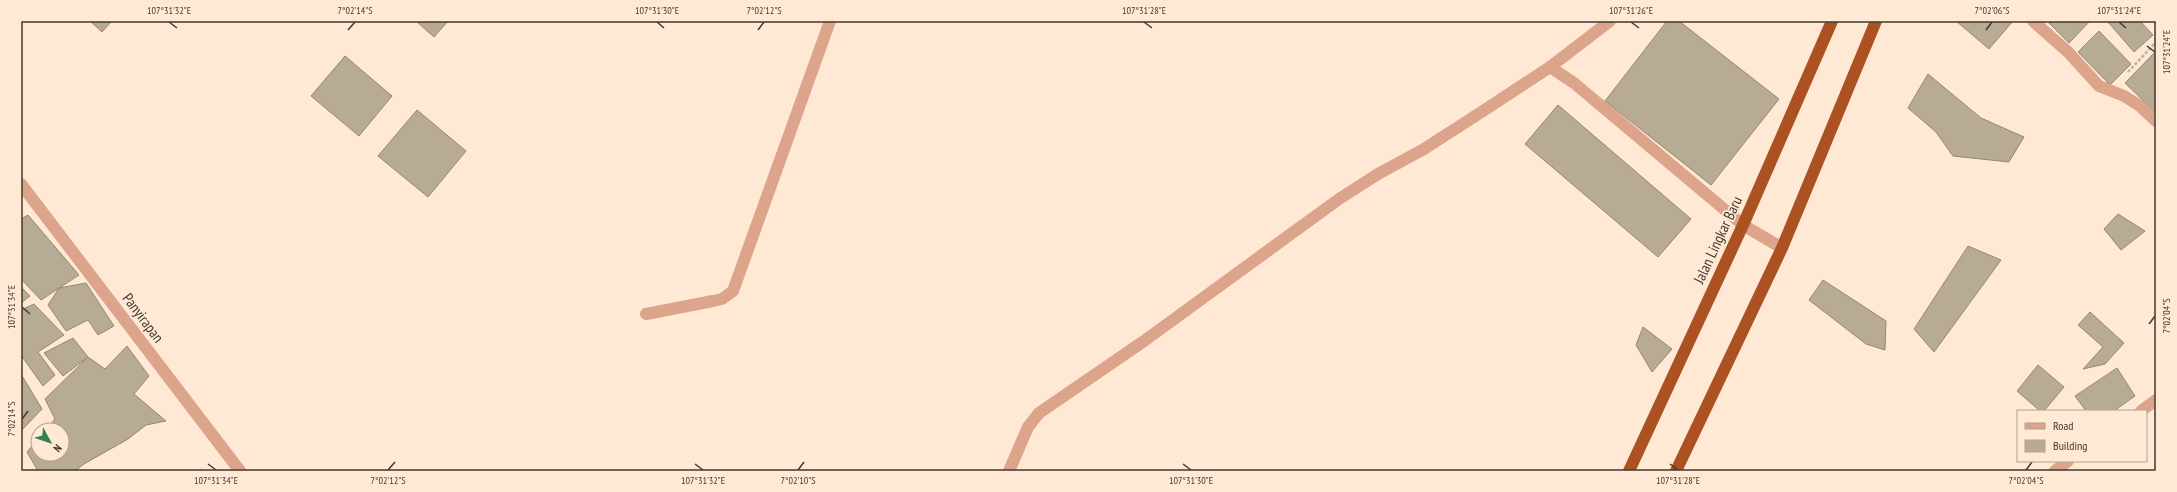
<svg xmlns="http://www.w3.org/2000/svg" width="2177" height="492" font-family="'PT Sans Narrow',sans-serif">
	<style>
		.building { fill: #b8ab93; stroke: #958871 }
		.lines { fill: none; stroke-linecap: round; stroke-linejoin: round }
		.path { stroke: #c2b0a0; stroke-width: 2.5; stroke-dasharray: 3 2; stroke-linecap: butt }
		.minor { stroke: #dba48b; stroke-width: 12 }
		.highway { stroke: #ac5222; stroke-width: 12 }
		.ticks { fill: none; stroke: #413931; stroke-width: 1.5 }
		.labels { text-anchor: middle; stroke-width: 3.5; stroke-linejoin: round; paint-order: stroke }
		.street-label { font-size: 15px; fill: #413931; stroke: #ffe8d4 }
		.neatline { fill: none; stroke: #413931; stroke-width: 1.5 }
		.ticks-label { font-size: 10px; text-anchor: middle; fill: #413931 }
	</style>
	<rect width="100%" height="100%" fill="#ffe8d4"/>
	<g class="building">
		<path d="M 90,21 L 112,21 L 102,32 Z"/>
		<path d="M 416,21 L 448,21 L 434,37 Z"/>
		<path d="M 1667,21 L 1679,21 L 1779,99 L 1711,185 L 1605,101 Z"/>
		<path d="M 1956,21 L 2013,21 L 1989,49 Z"/>
		<path d="M 2047,21 L 2090,21 L 2069,43 Z"/>
		<path d="M 2109,21 L 2140,21 L 2153,35 L 2134,52 L 2108,22 Z"/>
		<path d="M 2099,31 L 2131,64 L 2110,85 L 2078,52 Z"/>
		<path d="M 2156,51 L 2156,111 L 2155,112 L 2125,83 Z"/>
		<path d="M 345,56 L 392,96 L 359,136 L 311,96 Z"/>
		<path d="M 1928,74 L 1981,118 L 2024,137 L 2009,162 L 1953,156 L 1936,132 L 1908,108 Z"/>
		<path d="M 1558,105 L 1691,219 L 1658,257 L 1525,144 Z"/>
		<path d="M 417,110 L 466,151 L 428,197 L 378,156 Z"/>
		<path d="M 2118,214 L 2145,231 L 2121,250 L 2104,229 Z"/>
		<path d="M 28,215 L 79,275 L 41,300 L 21,279 L 21,219 Z"/>
		<path d="M 1968,246 L 2001,260 L 1934,352 L 1914,329 Z"/>
		<path d="M 1823,280 L 1886,321 L 1885,350 L 1866,344 L 1809,300 Z"/>
		<path d="M 86,283 L 114,326 L 98,335 L 88,320 L 66,331 L 48,305 L 59,288 Z"/>
		<path d="M 21,287 L 30,296 L 21,303 Z"/>
		<path d="M 34,304 L 64,335 L 38,352 L 55,375 L 43,386 L 21,355 L 21,310 Z"/>
		<path d="M 2090,312 L 2124,343 L 2105,364 L 2083,369 L 2103,347 L 2078,325 Z"/>
		<path d="M 1643,327 L 1672,349 L 1652,372 L 1636,345 Z"/>
		<path d="M 73,338 L 88,357 L 63,376 L 44,353 Z"/>
		<path d="M 127,346 L 149,376 L 134,394 L 166,421 L 146,425 L 128,439 L 84,464 L 75,471 L 38,471 L 27,452 L 38,439 L 38,454 L 62,454 L 62,430 L 46,430 L 55,419 L 45,399 L 88,357 L 105,369 Z"/>
		<path d="M 2038,365 L 2064,387 L 2044,411 L 2040,411 L 2017,391 Z"/>
		<path d="M 2117,368 L 2135,396 L 2114,411 L 2086,411 L 2075,396 Z"/>
		<path d="M 21,374 L 42,409 L 21,431 Z"/>
	</g>
	<g class="lines">
		<path class="path" d="M 2128,72 L 2156,42"/>
		<g class="minor">
			<path d="M 2033,21 L 2068,52 L 2099,86 L 2124,96 L 2140,106 L 2156,121"/>
			<path d="M 1550,67 L 1574,83 L 1743,225 L 1782,248"/>
			<path d="M 21,184 L 240,471"/>
			<path d="M 646,314 L 713,301 L 722,299 L 733,291 L 830,21"/>
			<path d="M 2141,411 L 2156,400"/>
			<path d="M 1009,471 L 1028,427 L 1039,413 L 1144,341 L 1339,199 L 1378,174 L 1424,149 L 1483,111 L 1550,67 L 1610,21"/>
			<path d="M 2055,471 L 2068,461"/>
		</g>
		<g class="highway">
			<path d="M 1629,471 L 1743,225 L 1832,21"/>
			<path d="M 1676,471 L 1782,248 L 1876,21"/>
		</g>
	</g>
	<path class="ticks" d="M 169,22 L 177,28M 657,22 L 664,28M 1144,22 L 1152,28M 1631,22 L 1639,28M 2119,22 L 2126,28M 348,30 L 355,22M 758,30 L 764,22M 1986,30 L 1992,22M 2147,46 L 2155,52M 22,307 L 30,314M 2149,324 L 2155,316M 22,419 L 28,411M 208,464 L 216,470M 695,464 L 703,470M 1183,464 L 1191,470M 1670,464 L 1678,470M 388,470 L 395,462M 798,470 L 804,462M 2026,470 L 2032,462"/>
	<g class="labels">
		<g class="street-label">
			<text transform="translate(1718 240) rotate(-65)" y="5">Jalan Lingkar Baru</text>
			<text transform="translate(143 318) rotate(53)" y="5">Panyirapan</text>
		</g>
	</g>
	<rect width="2177" height="492" fill="none" stroke="#ffe8d4" stroke-width="44"/>
	<rect x="2017" y="410" width="130" height="52" fill="#ffe8d4" stroke="#b3a293"/>
	<rect x="2025" y="423" width="20" height="6" fill="#dba48b" stroke="#b3a293"/>
	<text x="2053" y="430" font-size="12" fill="#413931">Road</text>
	<rect x="2025" y="440" width="20" height="12" fill="#b8ab93" stroke="#b3a293"/>
	<text x="2053" y="450" font-size="12" fill="#413931">Building</text>
	<g transform="translate(50 442) rotate(130)"><circle r="19" fill="#ffe8d4" stroke="#b3a293"/>
	<path d="M0-3L7 15L0 10L-7 15Z" fill="#308254"/>
	<text y="-6" font-size="11" font-weight="bold" text-anchor="middle" fill="#413931">N</text>
	</g>
	<rect x="22" y="22" width="2133" height="448" class="neatline"/>
	<g class="ticks-label">
		<text x="169" y="14">107°31'32"E</text>
		<text x="355" y="14">7°02'14"S</text>
		<text x="657" y="14">107°31'30"E</text>
		<text x="764" y="14">7°02'12"S</text>
		<text x="1144" y="14">107°31'28"E</text>
		<text x="1631" y="14">107°31'26"E</text>
		<text x="1992" y="14">7°02'06"S</text>
		<text x="2119" y="14">107°31'24"E</text>
		<text transform="translate(2166 52) rotate(-90)" y="4">107°31'24"E</text>
		<text transform="translate(11 307) rotate(-90)" y="4">107°31'34"E</text>
		<text transform="translate(2166 316) rotate(-90)" y="4">7°02'04"S</text>
		<text transform="translate(11 419) rotate(-90)" y="4">7°02'14"S</text>
		<text x="216" y="484">107°31'34"E</text>
		<text x="388" y="484">7°02'12"S</text>
		<text x="703" y="484">107°31'32"E</text>
		<text x="798" y="484">7°02'10"S</text>
		<text x="1191" y="484">107°31'30"E</text>
		<text x="1678" y="484">107°31'28"E</text>
		<text x="2026" y="484">7°02'04"S</text>
	</g>
</svg>
